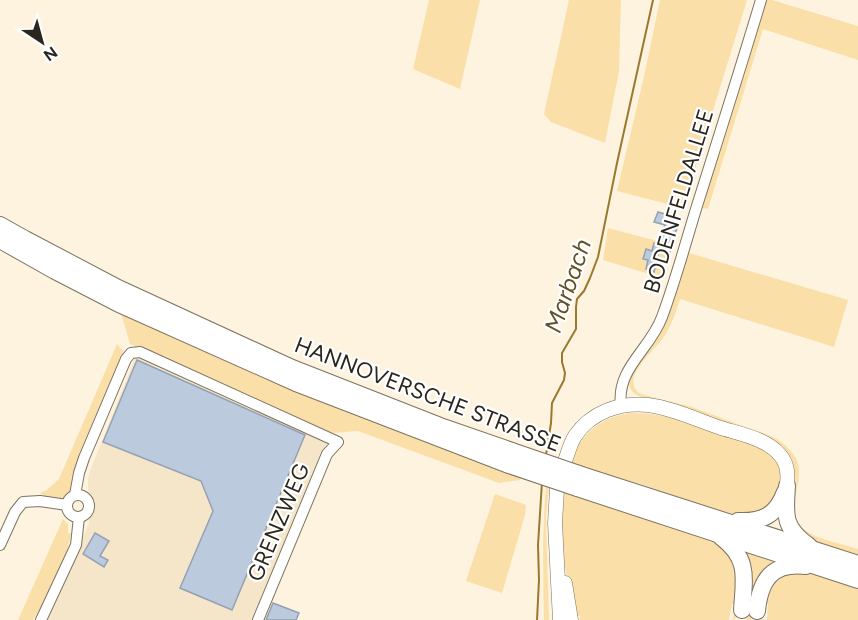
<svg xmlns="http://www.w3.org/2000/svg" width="858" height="620" font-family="Figtree,sans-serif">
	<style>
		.built { fill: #f5e6ca }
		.green { fill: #fbdfa9 }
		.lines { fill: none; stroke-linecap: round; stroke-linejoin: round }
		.stream { stroke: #9a792f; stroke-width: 2 }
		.building { fill: #bccadd; stroke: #94a1b3; stroke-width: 1.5 }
		.minor-casing { stroke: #7c7360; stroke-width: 12 }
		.major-casing { stroke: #7c7360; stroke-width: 15 }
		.highway-casing { stroke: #7c7360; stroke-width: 18 }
		.minor { stroke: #fff; stroke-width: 10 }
		.major { stroke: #fff; stroke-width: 14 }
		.highway { stroke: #fff; stroke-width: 16 }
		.highway-bridge-casing { stroke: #7c7360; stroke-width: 18; stroke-linecap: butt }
		.highway-bridge { stroke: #fff; stroke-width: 16 }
		.labels { text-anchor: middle; stroke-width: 4.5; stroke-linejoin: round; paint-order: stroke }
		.street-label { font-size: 22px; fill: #2a261e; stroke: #fff }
		.water-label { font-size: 24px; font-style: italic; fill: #645028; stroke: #fff }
	</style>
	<rect width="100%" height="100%" fill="#fef3de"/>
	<path class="built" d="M 139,348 L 332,433 L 252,620 L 46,620 L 89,523 L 88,479 L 90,471 Z"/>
	<g class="green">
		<path d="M 429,0 L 480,0 L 460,89 L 413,69 Z"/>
		<path d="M 569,0 L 621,0 L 619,71 L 605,143 L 551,122 L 544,114 Z"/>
		<path d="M 660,0 L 747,0 L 683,208 L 617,191 L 643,81 Z"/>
		<path d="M 767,0 L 772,0 L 858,26 L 858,60 L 763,29 L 708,209 L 702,208 Z"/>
		<path d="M 608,228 L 672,245 L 662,278 L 603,260 Z"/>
		<path d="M 689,253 L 848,300 L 834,347 L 680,299 C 676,312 671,327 663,338 C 654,351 620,378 639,393 C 656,399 674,402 692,407 C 709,413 726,420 743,426 C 757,431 774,435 785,445 C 790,450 796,456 798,463 C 804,486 781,514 806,531 C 819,540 843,544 858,549 L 858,556 L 807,539 L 792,524 L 791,461 L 660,401 C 649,399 631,398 629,384 C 627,371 647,355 653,345 C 671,317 679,285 689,253 Z"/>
		<path d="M 121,313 L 145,325 L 151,324 L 522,477 L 520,480 L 499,483 L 358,431 L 332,433 L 130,344 Z"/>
		<path d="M 117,344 L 124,352 L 76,463 C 73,471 73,478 71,487 C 69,497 58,502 48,498 C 47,498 41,493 40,493 L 47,490 L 59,479 Z"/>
		<path d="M 631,413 C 675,413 716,432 757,446 L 765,450 L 778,462 L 783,479 L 775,503 L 745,518 L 721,513 L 638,483 L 605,477 L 569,463 C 581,435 599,417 631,413 Z"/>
		<path d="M 546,485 L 549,486 L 546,518 L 549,620 L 544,620 C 543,575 542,530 546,485 Z"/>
		<path d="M 562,491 L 721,545 L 735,558 L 737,610 L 735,620 L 733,620 L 735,604 L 732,604 L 729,620 L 580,620 L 580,616 L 578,616 L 577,620 L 563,559 L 560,536 Z"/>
		<path d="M 495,494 L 526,505 L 525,515 L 502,593 L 466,581 Z"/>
		<path d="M 63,519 L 68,524 L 68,533 L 71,533 C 66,564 49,594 33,620 L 18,620 Z"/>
		<path d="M 743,551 L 779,561 L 753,603 L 751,620 L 747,620 Z"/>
		<path d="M 806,572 L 858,587 L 858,620 L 767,620 L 768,604 L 764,603 L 762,620 L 760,620 L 762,598 L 775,576 Z"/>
	</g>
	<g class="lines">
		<g class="stream">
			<path d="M 546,455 L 551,423 L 552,403 L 564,380 L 565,373 L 562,362 L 562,353 L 576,329 L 576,307 L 577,299 L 584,291 L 590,278 L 598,257 L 617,163 L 653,0"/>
			<path d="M 537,620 L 539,580 L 538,545 L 542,482"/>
		</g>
	</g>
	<g class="building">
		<path d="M 658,212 L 680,218 L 669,255 L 659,251 L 654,272 L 646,269 L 648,260 L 643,259 L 646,249 L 652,251 L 654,243 L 660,244 L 665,225 L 654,222 Z"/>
		<path d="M 137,360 L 305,435 L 232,610 L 180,588 L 213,511 L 201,481 L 103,442 Z"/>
		<path d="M 95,533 L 109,541 L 100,556 L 108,560 L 104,567 L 83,554 Z"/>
		<path d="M 273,603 L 299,613 L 296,620 L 266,620 Z"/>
	</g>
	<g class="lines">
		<g class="minor-casing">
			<g id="minor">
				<path d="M 621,406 C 616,368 650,350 662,317 C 675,282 685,245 696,209 C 718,139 740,70 761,0"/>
				<circle cx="78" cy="506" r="11"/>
				<path d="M 75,495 L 79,473 L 84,458 L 126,359 L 131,353 L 140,352 L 338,442 L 327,454 L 258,620"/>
				<path d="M 0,545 L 15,512 L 23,502 L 40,501 L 67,505"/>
				<path d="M 41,620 L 76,545 L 79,517"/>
			</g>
		</g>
		<g class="major-casing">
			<g id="major">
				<path d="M 565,461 C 568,453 570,444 575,436 C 591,412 620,402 648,405 C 672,408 695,419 718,427 C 739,434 766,438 780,455 C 788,464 788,475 787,486"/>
				<path d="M 557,489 L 555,523 L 560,620"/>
				<path d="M 565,583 L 571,620"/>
			</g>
		</g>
		<g class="highway-casing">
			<g id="highway">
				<path d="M 0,225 L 25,239 L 118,288 L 292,368 L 440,426 L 512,451"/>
				<path d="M 0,240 L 55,271 L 119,304 L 296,383 L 509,465"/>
				<path d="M 582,475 L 858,564"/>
				<path d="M 787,486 C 785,515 783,528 809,546"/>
				<path d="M 577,488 L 858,580"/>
				<path d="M 738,521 C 762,522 776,516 785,492"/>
				<path d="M 721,537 C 750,559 744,578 742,610"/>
				<path d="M 757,611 C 760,580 772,562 806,566"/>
			</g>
		</g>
		<use href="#minor" class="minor"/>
		<use href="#major" class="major"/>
		<use href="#highway" class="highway"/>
		<g class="highway-bridge-casing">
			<g id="highway-bridge">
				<path d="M 512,451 L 582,475"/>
				<path d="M 509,465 L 577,488"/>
			</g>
		</g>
		<use href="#highway-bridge" class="highway-bridge"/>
	</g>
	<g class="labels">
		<g class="street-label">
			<text transform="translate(678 201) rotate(-73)" y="8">BODENFELDALLEE</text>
			<text transform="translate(428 394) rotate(21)" y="8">HANNOVERSCHE STRASSE</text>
			<text transform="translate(278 522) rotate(-67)" y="8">GRENZWEG</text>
		</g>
		<g class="water-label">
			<text transform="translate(568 286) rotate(-71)" y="8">Marbach</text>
		</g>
	</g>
	<g transform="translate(42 42) rotate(144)" stroke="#ffffff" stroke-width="4.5" paint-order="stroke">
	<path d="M0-4.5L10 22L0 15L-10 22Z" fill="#2a261e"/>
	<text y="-9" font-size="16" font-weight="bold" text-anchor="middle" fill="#2a261e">N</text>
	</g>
</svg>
